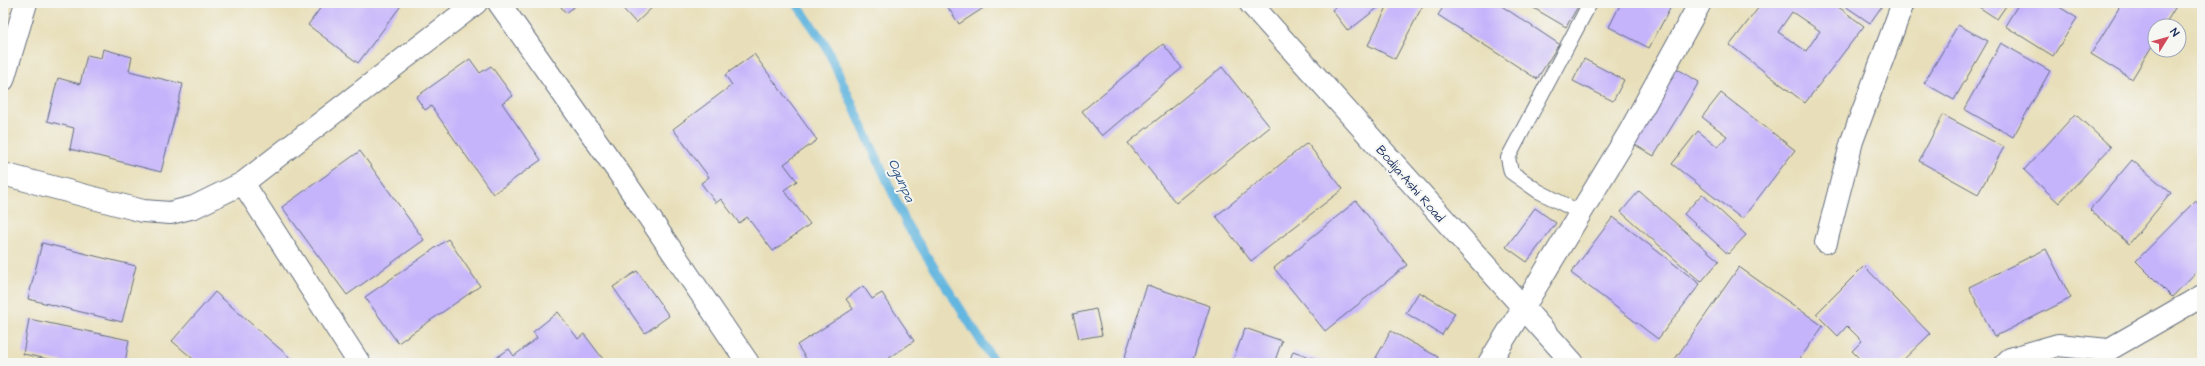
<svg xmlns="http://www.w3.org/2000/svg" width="2205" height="366" font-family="'Architects Daughter',sans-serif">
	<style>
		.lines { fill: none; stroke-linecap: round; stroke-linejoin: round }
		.stream { stroke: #63b6df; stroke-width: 9 }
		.building { fill: #c5b3fb; fill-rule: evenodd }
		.service-casing { stroke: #636d7e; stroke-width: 16 }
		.minor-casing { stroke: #636d7e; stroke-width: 24 }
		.tertiary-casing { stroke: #636d7e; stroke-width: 24 }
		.service { stroke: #fff; stroke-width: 14 }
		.minor { stroke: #fff; stroke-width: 22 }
		.tertiary { stroke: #fff; stroke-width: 22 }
		.labels { text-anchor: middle; stroke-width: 4; stroke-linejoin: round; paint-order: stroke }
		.street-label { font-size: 13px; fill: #1b2f5e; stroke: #f6f6f2 }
		.water-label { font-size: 14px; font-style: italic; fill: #315885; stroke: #f6f6f2 }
	</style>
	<rect width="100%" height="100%" fill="#f6f6f2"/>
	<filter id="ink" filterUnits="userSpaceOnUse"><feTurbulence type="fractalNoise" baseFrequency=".025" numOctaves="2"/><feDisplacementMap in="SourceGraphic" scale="8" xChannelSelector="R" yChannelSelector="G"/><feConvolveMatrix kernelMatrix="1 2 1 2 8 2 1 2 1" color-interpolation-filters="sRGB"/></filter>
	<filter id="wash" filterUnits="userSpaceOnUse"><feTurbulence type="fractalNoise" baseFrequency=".012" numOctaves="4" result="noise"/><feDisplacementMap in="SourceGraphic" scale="16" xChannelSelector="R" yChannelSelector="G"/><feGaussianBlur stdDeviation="0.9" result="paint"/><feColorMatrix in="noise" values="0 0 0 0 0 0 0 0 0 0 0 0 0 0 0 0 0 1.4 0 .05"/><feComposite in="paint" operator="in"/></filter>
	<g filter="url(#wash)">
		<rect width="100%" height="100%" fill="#e8dfba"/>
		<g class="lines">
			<path class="stream" d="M 796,3 L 826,46 L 907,225 L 995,363"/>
		</g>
		<g id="blocks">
			<g class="building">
				<path d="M 324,3 L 403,3 L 358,63 L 308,25 Z"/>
				<path d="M 558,3 L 579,3 L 566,13 Z"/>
				<path d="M 618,3 L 657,3 L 636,23 Z"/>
				<path d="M 945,3 L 991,3 L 959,24 Z"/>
				<path d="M 1340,3 L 1384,3 L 1348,31 L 1332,10 Z"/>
				<path d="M 1389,3 L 1424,3 L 1395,59 L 1368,45 Z"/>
				<path d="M 1446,3 L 1497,3 L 1559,44 L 1537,79 L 1438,15 Z"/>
				<path d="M 1525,3 L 1580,3 L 1566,27 Z"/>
				<path d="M 1621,3 L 1673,3 L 1649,48 L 1609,27 Z"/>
				<path d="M 1762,3 L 1833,3 L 1864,26 L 1805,103 L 1730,45 ZM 1792,12 L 1820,31 L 1806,51 L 1778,32 Z"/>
				<path d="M 1846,3 L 1877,3 L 1882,6 L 1870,23 L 1845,6 Z"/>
				<path d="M 1973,3 L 2008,3 L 1997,19 Z"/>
				<path d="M 2019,3 L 2053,3 L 2077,18 L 2053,56 L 2005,26 Z"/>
				<path d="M 2122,3 L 2178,3 L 2164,26 L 2155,26 L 2155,41 L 2132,79 L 2091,54 Z"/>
				<path d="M 1958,25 L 1988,41 L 1954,100 L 1924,83 Z"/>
				<path d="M 2001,43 L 2050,71 L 2013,137 L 1964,109 Z"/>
				<path d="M 1163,44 L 1182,68 L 1102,136 L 1082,111 Z"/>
				<path d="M 103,49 L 132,57 L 129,71 L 183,84 L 161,172 L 70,149 L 74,128 L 47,121 L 58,78 L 80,84 L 87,55 L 101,58 Z"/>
				<path d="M 754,54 L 817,140 L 784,164 L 797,181 L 784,190 L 810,224 L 773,251 L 747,217 L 739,223 L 721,199 L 716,203 L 701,183 L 709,177 L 673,129 L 732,85 L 725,75 Z"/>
				<path d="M 470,59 L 480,73 L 491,66 L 513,96 L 502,103 L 541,160 L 493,194 L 431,106 L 425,110 L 416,97 Z"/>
				<path d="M 1584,59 L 1624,80 L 1613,101 L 1573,81 Z"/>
				<path d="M 1222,67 L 1270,127 L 1176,203 L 1128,143 Z"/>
				<path d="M 1676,68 L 1699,82 L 1654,156 L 1632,143 Z"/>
				<path d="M 1721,93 L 1795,150 L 1742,219 L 1672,164 L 1698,131 L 1718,147 L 1727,136 L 1702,117 Z"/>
				<path d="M 2075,114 L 2111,147 L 2059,203 L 2024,170 Z"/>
				<path d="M 1943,115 L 2004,147 L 1978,194 L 1919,161 Z"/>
				<path d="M 1307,143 L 1343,189 L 1251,261 L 1216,216 Z"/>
				<path d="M 360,151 L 424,240 L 347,295 L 282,207 Z"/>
				<path d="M 2132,160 L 2171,193 L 2129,244 L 2090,210 Z"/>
				<path d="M 1639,191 L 1719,261 L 1701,282 L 1621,212 Z"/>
				<path d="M 1702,194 L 1746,235 L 1728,254 L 1684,214 Z"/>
				<path d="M 1356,201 L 1407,265 L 1325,331 L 1274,268 Z"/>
				<path d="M 2195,201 L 2202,207 L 2202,266 L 2172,297 L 2136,261 Z"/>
				<path d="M 1535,208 L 1556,223 L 1527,262 L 1506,247 Z"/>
				<path d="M 1613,217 L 1700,284 L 1658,339 L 1571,273 Z"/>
				<path d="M 448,239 L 480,286 L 398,343 L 365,297 Z"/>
				<path d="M 42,243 L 136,266 L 122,322 L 28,299 Z"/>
				<path d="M 2046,249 L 2071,298 L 1994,337 L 1969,287 Z"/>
				<path d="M 1864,266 L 1930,334 L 1900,363 L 1864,363 L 1852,351 L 1862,341 L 1847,326 L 1838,336 L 1816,314 Z"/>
				<path d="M 1739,267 L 1823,326 L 1797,363 L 1675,363 L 1673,362 Z"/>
				<path d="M 637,271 L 669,316 L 645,333 L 613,287 Z"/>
				<path d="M 1147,285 L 1210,306 L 1192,363 L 1123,363 Z"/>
				<path d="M 863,286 L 872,299 L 882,293 L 914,341 L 882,363 L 809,363 L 797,345 L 853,309 L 846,299 Z"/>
				<path d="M 215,292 L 296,363 L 198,363 L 172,341 Z"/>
				<path d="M 1419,292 L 1455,313 L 1442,335 L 1406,313 Z"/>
				<path d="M 1096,309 L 1102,335 L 1079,339 L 1073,314 Z"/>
				<path d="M 558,312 L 578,339 L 584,334 L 606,363 L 489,363 L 509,349 L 514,356 L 537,338 L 533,332 Z"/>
				<path d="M 29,319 L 129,340 L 125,363 L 69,363 L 23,354 Z"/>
				<path d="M 1245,328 L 1282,341 L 1274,363 L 1232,363 Z"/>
				<path d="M 1391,331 L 1438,357 L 1435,363 L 1373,363 Z"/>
				<path d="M 1293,351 L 1324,362 L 1324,363 L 1289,363 Z"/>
			</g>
		</g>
	</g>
	<g filter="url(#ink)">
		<use href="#blocks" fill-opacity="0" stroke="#636d7e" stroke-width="1"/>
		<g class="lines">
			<g class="service-casing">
				<path id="service" d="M 1581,213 L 1538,191 L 1511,172 L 1508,158 L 1590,3"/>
			</g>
			<g class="minor-casing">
				<g id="minor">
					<path d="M 499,3 L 617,170 L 748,363"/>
					<path d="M 3,80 L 26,3"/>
					<path d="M 3,174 L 143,211 L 170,213 L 194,207 L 243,183 L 476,3"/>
					<path d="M 243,183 L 359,363"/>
					<path d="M 1826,242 L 1852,141 L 1903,3"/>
					<path d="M 1523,308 L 1629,133 L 1700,3"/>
					<path d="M 2006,363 L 2010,359 L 2058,345 L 2108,350 L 2202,296"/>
				</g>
			</g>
			<g class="tertiary-casing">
				<g id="tertiary">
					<path d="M 1250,3 L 1573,363"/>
					<path d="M 1489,363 L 1523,308"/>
				</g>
			</g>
			<use href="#service" class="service"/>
			<use href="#minor" class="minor"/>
			<use href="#tertiary" class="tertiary"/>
		</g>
	</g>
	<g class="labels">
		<g class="street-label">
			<text transform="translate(1411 183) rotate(49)" y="5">Bodija-Ashi Road</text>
		</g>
		<g class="water-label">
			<text transform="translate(902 180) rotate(66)" y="5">Ogunpa</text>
		</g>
	</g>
	<rect width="2205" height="366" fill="none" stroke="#f6f6f2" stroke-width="16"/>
	<g transform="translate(2167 38) rotate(53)"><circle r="19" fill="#f6f6f2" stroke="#9ea6b7"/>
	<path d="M0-3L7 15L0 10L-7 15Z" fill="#d1495b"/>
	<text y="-6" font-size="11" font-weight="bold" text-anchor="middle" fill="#1b2f5e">N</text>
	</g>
</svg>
